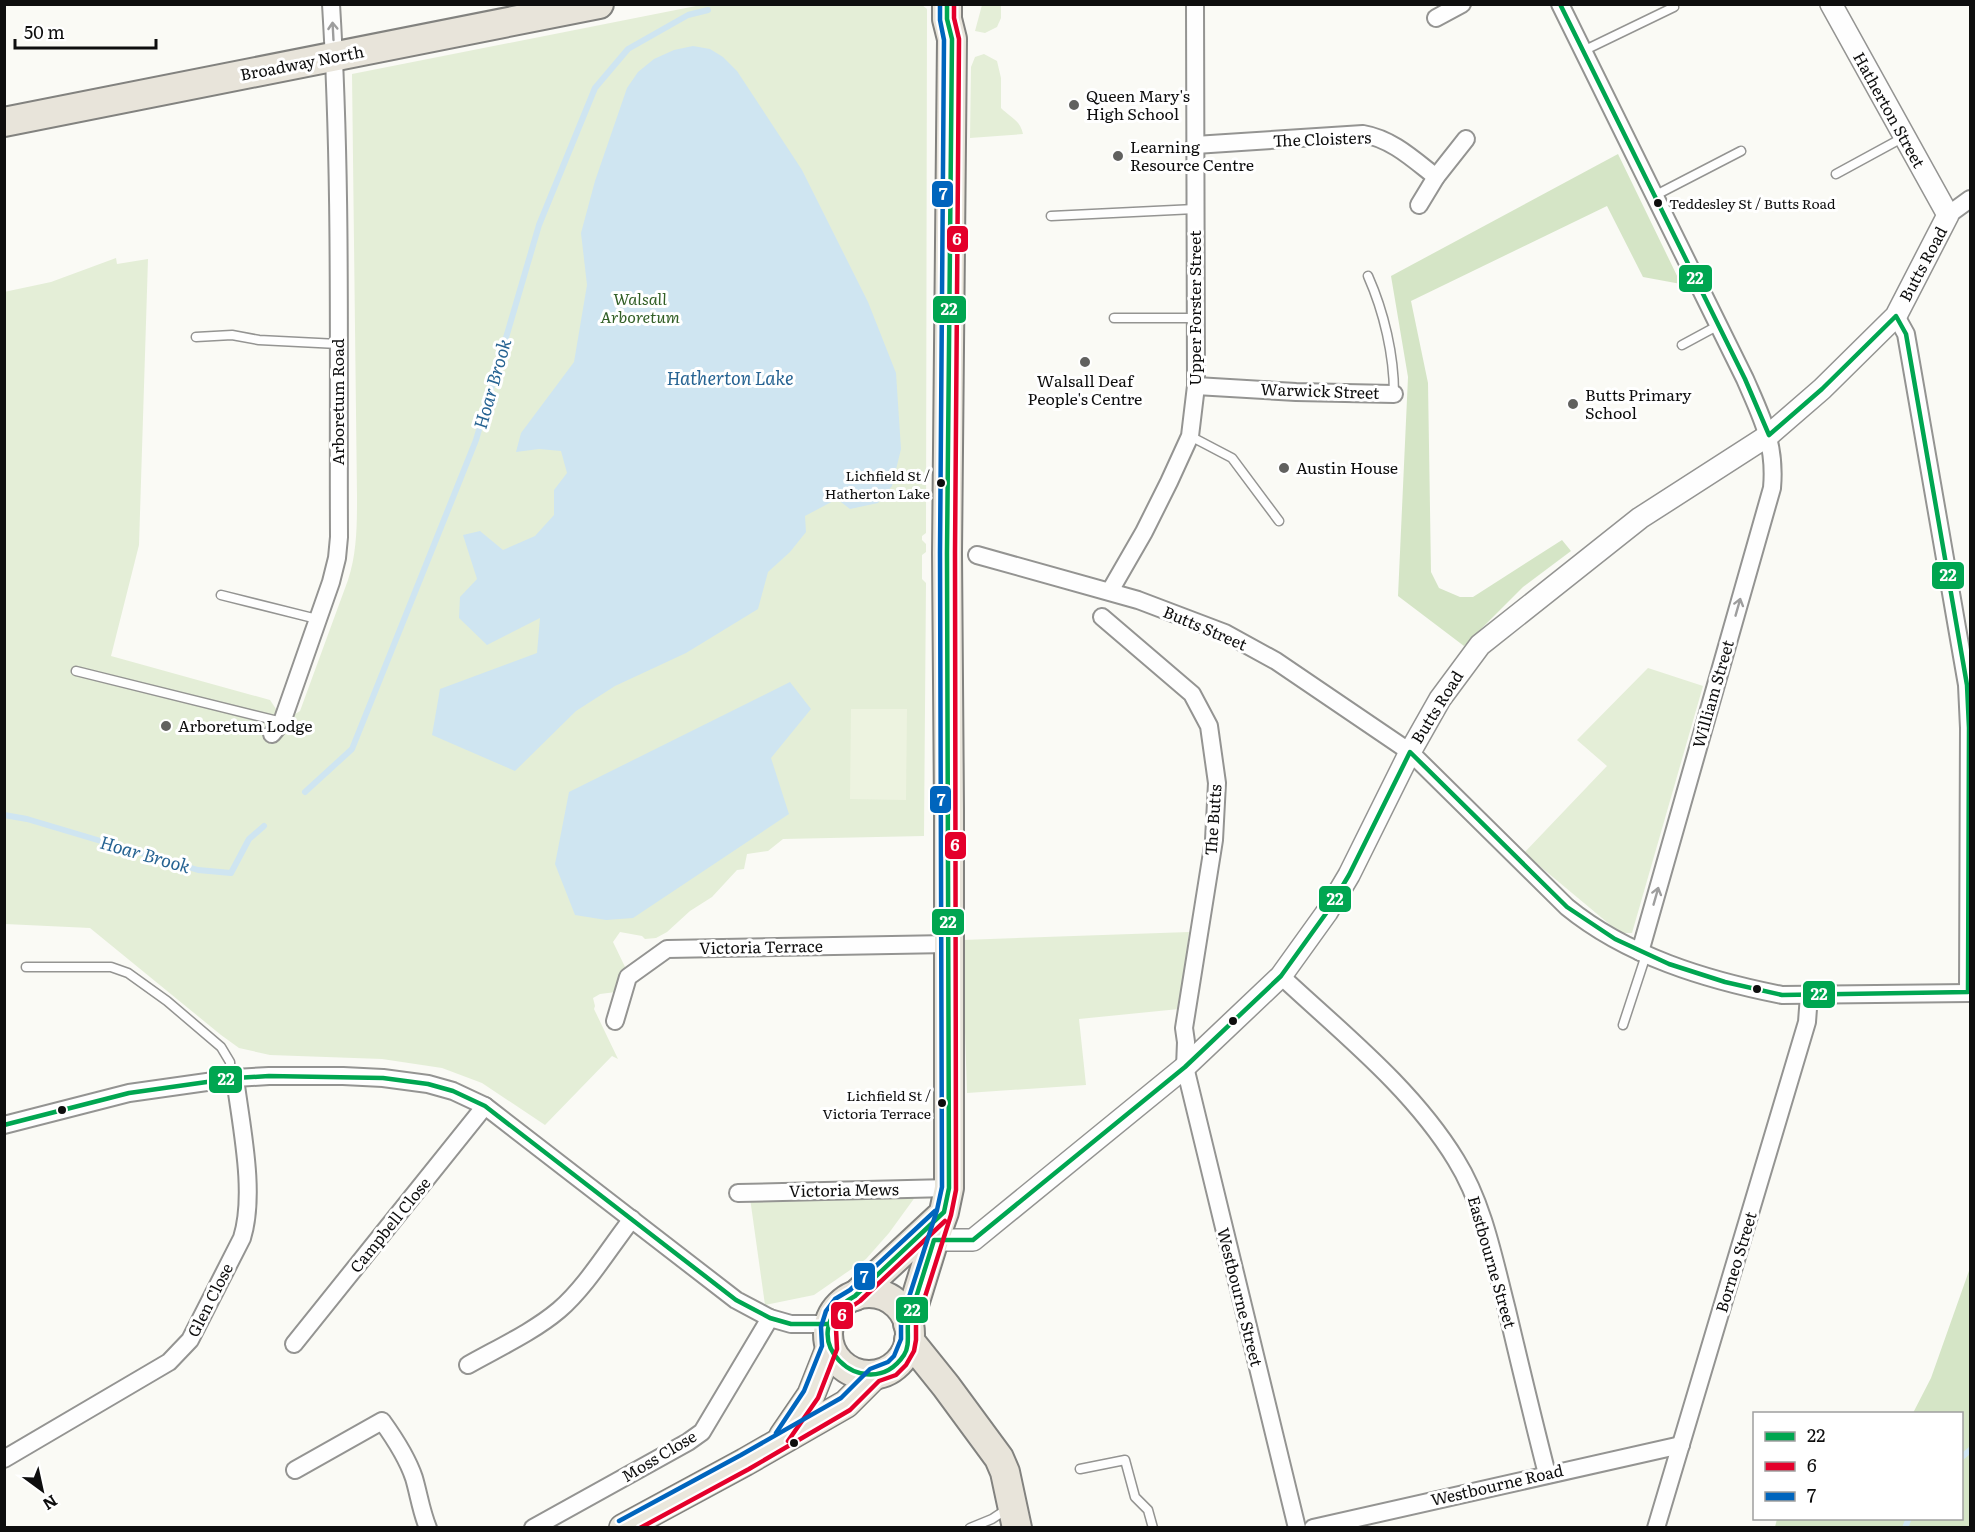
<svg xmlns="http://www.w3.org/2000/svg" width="1975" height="1532" font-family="Literata,serif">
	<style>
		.green { fill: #e4eed7 }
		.forest { fill: #d5e5c6 }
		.pitch { fill: #edf3e0 }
		.water { fill: #cfe5f1 }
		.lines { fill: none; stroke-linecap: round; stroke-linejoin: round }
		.stream { stroke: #cfe5f1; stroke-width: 6 }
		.service-casing { stroke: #949492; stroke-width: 11 }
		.minor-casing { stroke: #949492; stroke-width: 20 }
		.tertiary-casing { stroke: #949492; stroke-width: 24 }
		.primary-casing { stroke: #82827f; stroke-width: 30 }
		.trunk-casing { stroke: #82827f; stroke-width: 32 }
		.service { stroke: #fefefe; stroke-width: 8 }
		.minor { stroke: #fefefe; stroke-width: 16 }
		.tertiary { stroke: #fefefe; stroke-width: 21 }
		.primary { stroke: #eae7dc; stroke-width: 27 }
		.trunk { stroke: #e8e4da; stroke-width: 28 }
		.bus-1-casing { stroke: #fff; stroke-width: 9 }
		.bus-2-casing { stroke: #fff; stroke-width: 9 }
		.bus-3-casing { stroke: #fff; stroke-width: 9 }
		.bus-1 { stroke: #00a651; stroke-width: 4.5 }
		.bus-2 { stroke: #e4002b; stroke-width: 4.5 }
		.bus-3 { stroke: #0065bd; stroke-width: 4.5 }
		.oneway { stroke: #9e9e9e }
		.poi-dot { fill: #61615f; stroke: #fff; stroke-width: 2 }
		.bus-dot { fill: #0e0e0e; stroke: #fff; stroke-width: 2 }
		.labels { text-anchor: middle; stroke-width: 6; stroke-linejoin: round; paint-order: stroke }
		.bus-label { font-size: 14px; fill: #0e0e0e; stroke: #fff; text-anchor: end }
		.street-label { font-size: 16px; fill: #0e0e0e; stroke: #fff }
		.poi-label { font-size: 16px; fill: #0e0e0e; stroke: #fff; text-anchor: start }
		.park-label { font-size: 16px; font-style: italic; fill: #325f26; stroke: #fff }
		.water-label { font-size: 18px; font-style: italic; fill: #266392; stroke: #fff }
		.line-badge { stroke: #fff; stroke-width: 2 }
		.badge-label { font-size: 16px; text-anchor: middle; font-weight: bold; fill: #fff }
	</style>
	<rect width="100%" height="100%" fill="#fafaf5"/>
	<g class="green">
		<path d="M 701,5 L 922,5 L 927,9 L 926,533 L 922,536 L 922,540 L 926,544 L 926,552 L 922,555 L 922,579 L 926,583 L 924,836 L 783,839 L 768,851 L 747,854 L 744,869 L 737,870 L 712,897 L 690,911 L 667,932 L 656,938 L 645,939 L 642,936 L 620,932 L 613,942 L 627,971 L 616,992 L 600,994 L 593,998 L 595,1006 L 594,1009 L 618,1059 L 612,1056 L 545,1125 L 482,1083 L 442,1068 L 382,1059 L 270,1055 L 239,1048 L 221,1035 L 90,928 L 5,924 L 4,292 L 51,282 L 116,258 L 117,264 L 148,259 L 139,545 L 111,656 L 270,700 L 278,712 L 292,716 L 300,711 L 348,580 C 357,553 357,525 357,496 L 352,74 Z"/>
		<path d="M 982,5 L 1001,5 L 1001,18 L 997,27 L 985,33 L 975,31 Z"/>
		<path d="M 984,54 L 997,61 L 1001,78 L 1001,108 C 1010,117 1020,120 1023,134 L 970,138 L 971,67 L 975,57 Z"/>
		<path d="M 1648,668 L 1703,686 L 1632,933 L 1620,933 L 1524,853 L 1607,766 L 1577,740 Z"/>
		<path d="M 1189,932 L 1179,1009 L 1079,1019 L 1086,1085 L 967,1093 L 962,940 Z"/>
		<path d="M 921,1189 L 889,1233 L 866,1259 L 814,1295 L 765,1305 L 750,1198 Z"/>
	</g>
	<g class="forest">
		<path d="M 1618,154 L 1681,284 L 1643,277 L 1607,206 L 1411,301 L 1428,383 L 1431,572 L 1439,588 L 1460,597 L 1473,597 L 1562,540 L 1571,551 L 1523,587 L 1464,646 L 1398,596 L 1408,377 L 1391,276 Z"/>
		<path d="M 1970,1268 L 1970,1527 L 1775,1527 L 1777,1519 L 1962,1518 L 1962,1414 L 1913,1413 L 1931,1378 Z"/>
	</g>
	<path class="pitch" d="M 851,709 L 907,709 L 906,800 L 850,799 Z"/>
	<g class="water">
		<path d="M 693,46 L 710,49 L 723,57 L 737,71 L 802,170 L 868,302 L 896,373 L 901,449 L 892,486 L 878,503 L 850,509 L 837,499 L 805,516 L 806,532 L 790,552 L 768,572 L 758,609 L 686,653 L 615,686 L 576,711 L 515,771 L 432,735 L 440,689 L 537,653 L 540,618 L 487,645 L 459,618 L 460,597 L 477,579 L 463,535 L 480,531 L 503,550 L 535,536 L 554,515 L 554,490 L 567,473 L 561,451 L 539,449 L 516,452 L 521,433 L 574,362 L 587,285 L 581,233 L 595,181 L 627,88 L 638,72 L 654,59 L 674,50 Z"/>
		<path d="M 790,682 L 811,709 L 771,758 L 789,814 L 633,918 L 606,920 L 575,915 L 555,864 L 569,792 Z"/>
	</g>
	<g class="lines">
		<g class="stream">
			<path d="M 305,792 L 352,749 L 476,440 L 539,225 L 595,88 L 628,49 L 688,15 L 708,10"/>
			<path d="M 4,815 L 27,819 L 198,870 L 231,873 L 249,839 L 264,826"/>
			<path d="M 1962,1457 L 1970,1450"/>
			<path d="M 1905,1528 L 1909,1518"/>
		</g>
		<g class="service-casing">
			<g id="service">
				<path d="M 1583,51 L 1674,7"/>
				<path d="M 1836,174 L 1904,137"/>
				<path d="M 1654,196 L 1741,151"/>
				<path d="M 1051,216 L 1195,209"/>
				<path d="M 1368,276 C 1384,312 1394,355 1394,394"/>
				<path d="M 1114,318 L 1196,318"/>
				<path d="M 196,337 L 232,335 L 259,340 L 338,344"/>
				<path d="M 1682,345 L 1719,325"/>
				<path d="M 1190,436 L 1232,458 L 1279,521"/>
				<path d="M 221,595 L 317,619"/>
				<path d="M 76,671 L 282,722"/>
				<path d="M 26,967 L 111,967 L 128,973 L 167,1001 L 221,1047 L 230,1062 L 231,1079"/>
				<path d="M 1623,1025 L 1646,955"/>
				<path d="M 1080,1469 L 1125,1460 L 1135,1497 L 1148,1510 L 1153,1528"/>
				<path d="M 970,1528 L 992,1519 L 1007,1509"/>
			</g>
		</g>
		<g class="minor-casing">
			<g id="minor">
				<path d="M 1560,4 L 1745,379 C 1762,418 1776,444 1772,488 L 1640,952"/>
				<path d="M 1436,18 L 1462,4"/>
				<path d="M 1195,145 L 1363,134 C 1392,139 1413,159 1436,177"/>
				<path d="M 1419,205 L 1436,177 L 1466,139"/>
				<path d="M 1948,215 L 1970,199"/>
				<path d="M 1896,316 L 1906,334 L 1967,685 L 1969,728 L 1968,992"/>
				<path d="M 1196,386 L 1296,392 L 1394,394"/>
				<path d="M 977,555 L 1138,600 L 1225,633 L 1276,661 L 1410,752 L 1567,907 C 1627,956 1706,980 1782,995 L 1970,993"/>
				<path d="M 1110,591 L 1144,532 L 1169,482 L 1190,436 L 1196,386 L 1195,4"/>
				<path d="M 1102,617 L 1192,694 L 1209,726 L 1217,783 L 1214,840 L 1184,1028 L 1186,1042 L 1185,1067 L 1297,1528"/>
				<path d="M 272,734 L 282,722 L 331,582 L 337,558 L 339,537 C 338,360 342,182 331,4"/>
				<path d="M 1281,976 C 1342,1033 1412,1088 1456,1160 C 1484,1205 1494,1260 1507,1310 C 1520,1365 1533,1419 1547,1474"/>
				<path d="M 615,1021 L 628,977 L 667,949 L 949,944"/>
				<path d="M 4,1125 L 129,1093 L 235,1078 L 269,1076 L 343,1076 L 383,1078 L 428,1084 L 453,1091 L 485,1106 L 736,1300 L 770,1318 L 791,1324 L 829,1324"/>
				<path d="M 738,1193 L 949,1188"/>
				<path d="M 294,1344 L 485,1106"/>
				<path d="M 468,1365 C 498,1348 533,1332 559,1310 C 586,1287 610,1247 632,1219"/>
				<path d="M 4,1459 L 169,1362 L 190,1340 L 242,1238 C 256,1193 241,1126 235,1078"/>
				<path d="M 295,1470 L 382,1421 C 395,1439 407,1457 414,1478 C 419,1495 421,1511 428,1528"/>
				<path d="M 533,1528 L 688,1442 L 702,1432 L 770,1318"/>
				<path d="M 1313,1528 L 1681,1445"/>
				<path d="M 1656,1528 L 1807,1022 L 1809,995"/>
			</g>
		</g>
		<g class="tertiary-casing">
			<path id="tertiary" d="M 934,1240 L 973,1240 L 1185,1067 L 1281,976 L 1327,912 L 1349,875 L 1410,752 L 1440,699 L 1480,645 L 1640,518 L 1769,435 L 1822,389 L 1896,316 L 1948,215 L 1831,4"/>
		</g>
		<g class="primary-casing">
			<g id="primary">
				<path d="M 783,1436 L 811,1395 L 830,1347"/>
				<path d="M 623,1528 L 745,1462 L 846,1404 L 875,1375"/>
			</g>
		</g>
		<g class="trunk-casing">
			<g id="trunk">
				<path d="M 4,122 L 599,4"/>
				<circle cx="869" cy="1334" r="41"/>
				<path d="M 855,1296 L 939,1218"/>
				<path d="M 908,1324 L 934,1240 L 944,1212 L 949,1188 L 949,809 L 947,553 L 952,39 L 947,19 L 947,4"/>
				<path d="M 909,1340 L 946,1386 L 999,1458 L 1005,1472 L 1017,1528"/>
			</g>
		</g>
		<use href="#service" class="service"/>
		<use href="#minor" class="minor"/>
		<use href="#tertiary" class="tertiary"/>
		<use href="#primary" class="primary"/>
		<use href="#trunk" class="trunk"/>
		<g class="bus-1-casing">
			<g id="bus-1">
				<path d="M 947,4 L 947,19 L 952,39 L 947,553 L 949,1188 L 944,1212 L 855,1296 C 785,1335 867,1410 904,1355 C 910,1346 907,1334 908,1323 C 909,1316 913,1309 915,1301 C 921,1281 928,1260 934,1240 L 973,1240 L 1185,1067 L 1281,976 L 1327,912 L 1349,875 L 1410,752 L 1567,907 L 1615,939 L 1669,964 L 1725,982 L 1782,995 L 1968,992 L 1969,728 L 1967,685 L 1906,334 L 1896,316 L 1822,389 L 1769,435 L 1745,379 L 1560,4"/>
				<path d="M 4,1125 L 129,1093 L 235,1078 L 269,1076 L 383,1078 L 428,1084 L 453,1091 L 485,1106 L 736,1300 L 770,1318 L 791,1324 L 829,1324"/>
			</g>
		</g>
		<g class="bus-2-casing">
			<g id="bus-2">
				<path d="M 788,1441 L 818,1398 L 837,1349 L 836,1329 L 840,1318 L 845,1311 L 860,1301 L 945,1221"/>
				<path d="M 640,1528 L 749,1469 L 850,1410 L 879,1381 L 896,1375 L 906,1365 L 914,1351 L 916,1340 L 916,1325 L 951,1215 L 956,1190 L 955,553 L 959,39 L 954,18 L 954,4"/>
			</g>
		</g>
		<g class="bus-3-casing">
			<g id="bus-3">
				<path d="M 776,1433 L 804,1391 L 822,1346 L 821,1327 L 826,1311 L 835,1299 L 850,1290 L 935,1211"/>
				<path d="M 619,1521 L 741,1455 L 841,1398 L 870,1369 L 888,1362 L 894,1356 L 901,1339 L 901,1322 L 937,1210 L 942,1187 L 940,553 L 944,40 L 940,20 L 940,4"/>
			</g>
		</g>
		<use href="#bus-1" class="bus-1"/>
		<use href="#bus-2" class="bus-2"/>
		<use href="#bus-3" class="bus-3"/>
	</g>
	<defs><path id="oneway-shaft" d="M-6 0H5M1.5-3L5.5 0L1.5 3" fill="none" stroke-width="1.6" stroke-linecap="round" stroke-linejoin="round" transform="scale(1.5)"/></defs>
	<g class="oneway">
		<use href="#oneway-shaft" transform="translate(333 31) rotate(-93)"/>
		<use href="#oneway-shaft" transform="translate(1738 607) rotate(-74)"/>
		<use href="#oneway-shaft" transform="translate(1656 896) rotate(-74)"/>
	</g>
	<g class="poi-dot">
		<circle cx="1074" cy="105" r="6"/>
		<circle cx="1118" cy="156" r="6"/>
		<circle cx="1085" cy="362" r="6"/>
		<circle cx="1573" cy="404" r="6"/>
		<circle cx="1284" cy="468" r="6"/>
		<circle cx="166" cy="726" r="6"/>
	</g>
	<g class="bus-dot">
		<circle cx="1658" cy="203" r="5"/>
		<circle cx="941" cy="483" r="5"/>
		<circle cx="1757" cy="989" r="5"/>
		<circle cx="1233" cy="1021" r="5"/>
		<circle cx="942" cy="1103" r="5"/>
		<circle cx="62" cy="1110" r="5"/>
		<circle cx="794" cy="1443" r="5"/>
	</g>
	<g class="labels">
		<g class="bus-label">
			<text x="1669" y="209" text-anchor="start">Teddesley St / Butts Road</text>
			<text x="930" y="481">Lichfield St /<tspan x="930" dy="18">Hatherton Lake</tspan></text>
			<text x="931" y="1101">Lichfield St /<tspan x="931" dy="18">Victoria Terrace</tspan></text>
		</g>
		<g class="street-label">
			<text transform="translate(302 63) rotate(-11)" y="6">Broadway North</text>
			<text transform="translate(1889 110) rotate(61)" y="6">Hatherton Street</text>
			<text transform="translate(1322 139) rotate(-2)" y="6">The Cloisters</text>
			<text transform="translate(1923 264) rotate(-62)" y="6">Butts Road</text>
			<text transform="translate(1195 308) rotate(-90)" y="6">Upper Forster Street</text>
			<text transform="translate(1320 391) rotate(2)" y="6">Warwick Street</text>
			<text transform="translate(338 402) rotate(-90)" y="6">Arboretum Road</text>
			<text transform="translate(1205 628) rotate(23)" y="6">Butts Street</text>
			<text transform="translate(1713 694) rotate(-74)" y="6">William Street</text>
			<text transform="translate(1437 707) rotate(-58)" y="6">Butts Road</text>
			<text transform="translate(1213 820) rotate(-86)" y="6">The Butts</text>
			<text transform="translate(761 947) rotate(-1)" y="6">Victoria Terrace</text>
			<text transform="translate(844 1190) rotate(-1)" y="6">Victoria Mews</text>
			<text transform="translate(390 1225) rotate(-51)" y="6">Campbell Close</text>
			<text transform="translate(1492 1262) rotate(74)" y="6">Eastbourne Street</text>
			<text transform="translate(1736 1262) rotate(-73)" y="6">Borneo Street</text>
			<text transform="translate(1240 1297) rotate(76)" y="6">Westbourne Street</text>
			<text transform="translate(210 1300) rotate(-63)" y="6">Glen Close</text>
			<text transform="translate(659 1456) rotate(-31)" y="6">Moss Close</text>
			<text transform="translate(1497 1485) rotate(-13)" y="6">Westbourne Road</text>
		</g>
		<g class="poi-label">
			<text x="1086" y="102">Queen Mary's<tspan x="1086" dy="18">High School</tspan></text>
			<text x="1130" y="153">Learning<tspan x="1130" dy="18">Resource Centre</tspan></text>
			<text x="1085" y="387" text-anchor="middle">Walsall Deaf<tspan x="1085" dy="18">People's Centre</tspan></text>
			<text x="1585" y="401">Butts Primary<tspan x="1585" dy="18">School</tspan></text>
			<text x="1296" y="474">Austin House</text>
			<text x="178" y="732">Arboretum Lodge</text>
		</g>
		<g class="park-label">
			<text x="640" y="305">Walsall<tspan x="640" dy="18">Arboretum</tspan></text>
		</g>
		<g class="water-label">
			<text x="730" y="385">Hatherton Lake</text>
			<text transform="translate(493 384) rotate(-74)" y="6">Hoar Brook</text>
			<text transform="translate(145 855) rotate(16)" y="6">Hoar Brook</text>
		</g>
	</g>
	<g class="line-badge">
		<rect x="931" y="180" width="23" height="28" rx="6" fill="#0065bd"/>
		<rect x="946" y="225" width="23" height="28" rx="6" fill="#e4002b"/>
		<rect x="1678" y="264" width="35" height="29" rx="6" fill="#00a651"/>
		<rect x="932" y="295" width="35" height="29" rx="6" fill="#00a651"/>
		<rect x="1931" y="561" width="34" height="29" rx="6" fill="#00a651"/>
		<rect x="929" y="785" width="23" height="29" rx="6" fill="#0065bd"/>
		<rect x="944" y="831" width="23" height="29" rx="6" fill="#e4002b"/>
		<rect x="1318" y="885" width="34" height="28" rx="6" fill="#00a651"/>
		<rect x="931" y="908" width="34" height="28" rx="6" fill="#00a651"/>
		<rect x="1802" y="980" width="34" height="29" rx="6" fill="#00a651"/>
		<rect x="208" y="1065" width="35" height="29" rx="6" fill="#00a651"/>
		<rect x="853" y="1262" width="23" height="29" rx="6" fill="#0065bd"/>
		<rect x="895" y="1296" width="34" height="28" rx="6" fill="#00a651"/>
		<rect x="830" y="1301" width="24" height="29" rx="6" fill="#e4002b"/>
	</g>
	<g class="badge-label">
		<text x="943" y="200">7</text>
		<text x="957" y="245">6</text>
		<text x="1695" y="284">22</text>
		<text x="949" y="315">22</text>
		<text x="1948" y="581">22</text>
		<text x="941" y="806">7</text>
		<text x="955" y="851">6</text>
		<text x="1335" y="905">22</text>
		<text x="948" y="928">22</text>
		<text x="1819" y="1000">22</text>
		<text x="226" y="1085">22</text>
		<text x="864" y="1283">7</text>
		<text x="912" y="1316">22</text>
		<text x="842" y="1321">6</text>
	</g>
	<rect width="1975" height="1532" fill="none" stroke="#0e0e0e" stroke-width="12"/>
	<rect x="1753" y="1412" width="210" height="108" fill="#ffffff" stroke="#9f9f9f" stroke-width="1.5"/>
	<rect x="1765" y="1432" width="30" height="9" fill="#00a651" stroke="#9f9f9f" stroke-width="1.5"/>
	<text x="1807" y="1442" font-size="18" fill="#0e0e0e">22</text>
	<rect x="1765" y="1462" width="30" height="9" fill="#e4002b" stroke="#9f9f9f" stroke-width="1.5"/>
	<text x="1807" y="1472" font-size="18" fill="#0e0e0e">6</text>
	<rect x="1765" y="1492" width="30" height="9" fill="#0065bd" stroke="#9f9f9f" stroke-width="1.5"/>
	<text x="1807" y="1502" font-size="18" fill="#0e0e0e">7</text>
	<g transform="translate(42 1490) rotate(147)" stroke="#ffffff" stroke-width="4.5" paint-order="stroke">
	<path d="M0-4.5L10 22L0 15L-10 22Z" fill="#0e0e0e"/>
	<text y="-9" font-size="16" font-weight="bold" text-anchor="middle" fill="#0e0e0e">N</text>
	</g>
	<path d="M15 39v9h141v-9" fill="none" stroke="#0e0e0e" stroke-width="3"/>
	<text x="24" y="39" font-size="18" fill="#0e0e0e" stroke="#ffffff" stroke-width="4.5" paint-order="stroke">50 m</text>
</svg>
